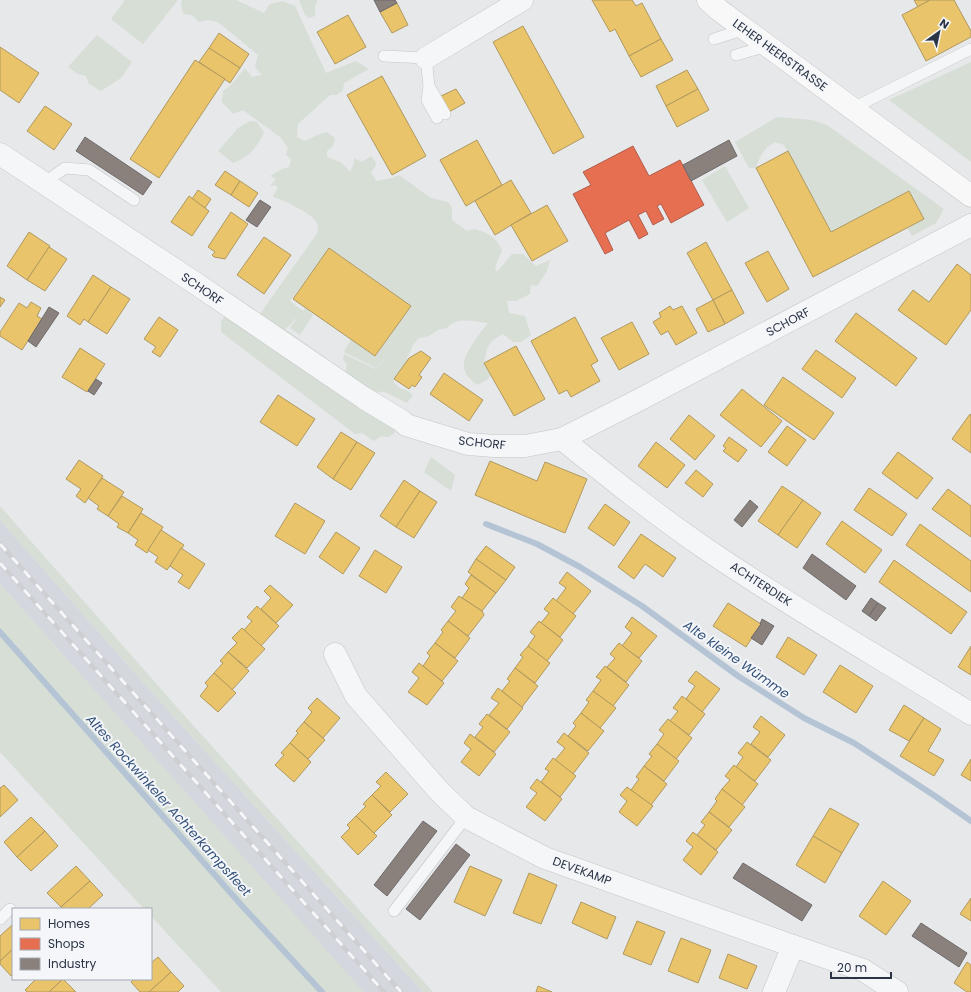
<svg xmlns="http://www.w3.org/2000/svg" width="971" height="992" font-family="Poppins,sans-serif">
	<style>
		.built { fill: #d4d7dd }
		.green { fill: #d6ded6 }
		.homes { fill: #e9c46a; stroke: #b0995f }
		.shops { fill: #e76f51; stroke: #af5d4d }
		.industry { fill: #8a817c; stroke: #6e6a6c }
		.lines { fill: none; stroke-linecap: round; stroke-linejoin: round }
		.stream { stroke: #b4c4d5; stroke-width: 6 }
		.lane-casing { stroke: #c4c6c8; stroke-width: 12 }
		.street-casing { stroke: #c4c6c8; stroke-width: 23 }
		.secondary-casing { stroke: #c4c6c8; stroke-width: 23 }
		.lane { stroke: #f5f6f7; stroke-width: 11 }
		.street { stroke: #f5f6f7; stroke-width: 22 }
		.secondary { stroke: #f8f8f8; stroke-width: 22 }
		.rail-casing { stroke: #cecfd2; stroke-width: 4.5 }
		.rail { stroke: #f4f6f9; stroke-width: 3; stroke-dasharray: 9; stroke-linecap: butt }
		.labels { text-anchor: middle; stroke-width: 4; stroke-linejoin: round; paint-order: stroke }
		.street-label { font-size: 12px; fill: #2b3445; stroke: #f4f6f9 }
		.water-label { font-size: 13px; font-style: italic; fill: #34527a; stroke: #f4f6f9 }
	</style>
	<rect width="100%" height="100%" fill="#e6e8ea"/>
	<path class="built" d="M 0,520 L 148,688 L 423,992 L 363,992 L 0,584 Z"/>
	<g class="green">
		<path d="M 125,0 L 178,0 L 143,44 L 111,19 Z"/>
		<path d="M 182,0 L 236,0 L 264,13 L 270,4 L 282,1 L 295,6 L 326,73 L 356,61 L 369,69 L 344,83 L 343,90 L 337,95 L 330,95 L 298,124 L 297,137 L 305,141 L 317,135 L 327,132 L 335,138 L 333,146 L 327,151 L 327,157 L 342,163 L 350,172 L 354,163 L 354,158 L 362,162 L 371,156 L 375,161 L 376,166 L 371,172 L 376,181 L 392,178 L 399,175 L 431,198 L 448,202 L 452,208 L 452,220 L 467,231 L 475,229 C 489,234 495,236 502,250 L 495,267 L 497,272 L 512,254 L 523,254 L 536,266 L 550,260 L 547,271 L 537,286 L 531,285 L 530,294 L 516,301 L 507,301 L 509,313 L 525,316 L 531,335 L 521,342 L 513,342 L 503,334 C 487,343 488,345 484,363 L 491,376 L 485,381 L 477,385 C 472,381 465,375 464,368 C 462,355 480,333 488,323 C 474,322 457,316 447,328 L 438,330 L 429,336 L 419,338 L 413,345 L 405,363 L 393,381 C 401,392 405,387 413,395 L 407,403 L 385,392 L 364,391 L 343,381 L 347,365 L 343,359 L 344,354 L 376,369 L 393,349 L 376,368 L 344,352 L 351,339 L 376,356 L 410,306 L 329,248 L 290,301 L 303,311 L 305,308 L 313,315 L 300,335 L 290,328 L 296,320 L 290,315 L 295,320 L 285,329 L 345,372 L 343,380 L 255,321 L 318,232 C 318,228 318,223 315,220 C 308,212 284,200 273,197 L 278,187 L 275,185 L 270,186 L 276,179 L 270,176 L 282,169 L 289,167 L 291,159 L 286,155 L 288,148 L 280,137 L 243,110 L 233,114 L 222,102 L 223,91 L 231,85 L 245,68 L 252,77 L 262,75 L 255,67 L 258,55 L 218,22 L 207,20 L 199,22 L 192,15 L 183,14 L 181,4 Z"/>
		<path d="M 299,0 L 318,0 L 315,6 L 315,16 L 309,18 L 305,15 Z"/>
		<path d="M 97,35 L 132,62 L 121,78 L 101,91 L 89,84 L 86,76 L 78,74 L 68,67 Z"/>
		<path d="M 971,62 L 971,162 L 889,100 Z"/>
		<path d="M 777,117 L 812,120 L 827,125 L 944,209 L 936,223 L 912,236 L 907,227 L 923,218 L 909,191 L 831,232 L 784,145 L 775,142 C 764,148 759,157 756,168 L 749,168 L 735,142 Z"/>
		<path d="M 250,121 L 257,122 L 264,133 C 255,149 251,156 233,163 L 218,151 L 238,128 Z"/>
		<path d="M 725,166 L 749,208 L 727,222 L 702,180 Z"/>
		<path d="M 226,314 L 394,428 L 395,432 C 391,437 387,438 382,436 L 374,441 L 362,433 L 355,434 L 221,332 L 221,322 Z"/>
		<path d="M 431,457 L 455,475 L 451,491 L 424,472 Z"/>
		<path d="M 0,506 L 183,714 L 433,992 L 423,992 L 148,688 L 0,520 Z"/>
		<path d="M 0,584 L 364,992 L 221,992 L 151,916 L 151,909 L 144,909 L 0,752 Z"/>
	</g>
	<g class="homes">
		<path d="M 592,0 L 632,0 L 636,6 L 642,3 L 661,39 L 629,56 L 615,29 L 610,32 Z"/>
		<path d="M 914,0 L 930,0 L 918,7 Z"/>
		<path d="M 930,0 L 954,0 L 971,31 L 971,37 L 926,61 L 902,15 Z"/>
		<path d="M 397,3 L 408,25 L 392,33 L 380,12 Z"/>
		<path d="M 348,15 L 366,47 L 335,64 L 317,32 Z"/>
		<path d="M 523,26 L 584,137 L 553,154 L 493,42 Z"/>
		<path d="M 219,33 L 249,54 L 240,68 L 209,48 Z"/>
		<path d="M 661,39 L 673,60 L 641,77 L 629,56 Z"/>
		<path d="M 0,47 L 39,73 L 19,103 L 0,90 Z"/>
		<path d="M 209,48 L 240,68 L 230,83 L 199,62 Z"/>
		<path d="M 195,60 L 225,79 L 159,178 L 130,159 Z"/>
		<path d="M 687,70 L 698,89 L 666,106 L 656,86 Z"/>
		<path d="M 382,76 L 426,156 L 392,175 L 347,95 Z"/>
		<path d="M 456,89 L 465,103 L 449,112 L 441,96 Z"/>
		<path d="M 698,89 L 709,110 L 677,127 L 666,106 Z"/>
		<path d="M 45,106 L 72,124 L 54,150 L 27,131 Z"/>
		<path d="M 477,140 L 502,185 L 466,206 L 440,160 Z"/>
		<path d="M 788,151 L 831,232 L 909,191 L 924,219 L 813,277 L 756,168 Z"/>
		<path d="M 225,171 L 240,181 L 231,195 L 215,185 Z"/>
		<path d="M 511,180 L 531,213 L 495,235 L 475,201 Z"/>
		<path d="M 240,181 L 258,193 L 249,207 L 231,195 Z"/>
		<path d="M 198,190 L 211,199 L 205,208 L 192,199 Z"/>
		<path d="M 189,196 L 209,211 L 192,236 L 171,222 Z"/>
		<path d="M 547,205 L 568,241 L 532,261 L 511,225 Z"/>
		<path d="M 231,212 L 248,224 L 225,259 L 214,257 L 212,255 L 215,252 L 208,247 Z"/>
		<path d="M 29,232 L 50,246 L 27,280 L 7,266 Z"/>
		<path d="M 264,237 L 291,255 L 264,294 L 237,275 Z"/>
		<path d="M 706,242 L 732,290 L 713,300 L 687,253 Z"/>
		<path d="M 49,247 L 67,259 L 45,291 L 27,280 Z"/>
		<path d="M 329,248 L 411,306 L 375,356 L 293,299 Z"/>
		<path d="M 768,251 L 789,289 L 767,302 L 745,263 Z"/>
		<path d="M 957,264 L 971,275 L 971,310 L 946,345 L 898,310 L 913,290 L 929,302 Z"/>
		<path d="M 93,275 L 111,287 L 88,322 L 84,319 L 80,325 L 67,316 Z"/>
		<path d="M 111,287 L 130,299 L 107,334 L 88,322 Z"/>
		<path d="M 732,290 L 744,313 L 725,324 L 713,300 Z"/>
		<path d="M 0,297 L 5,300 L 0,307 Z"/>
		<path d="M 713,300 L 725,324 L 708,332 L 696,309 Z"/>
		<path d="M 31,302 L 41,308 L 37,316 L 42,319 L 22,350 L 0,336 L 0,332 L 19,303 L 27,308 Z"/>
		<path d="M 670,306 L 673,310 L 682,306 L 697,333 L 676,345 L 668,331 L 661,335 L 653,322 L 661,317 L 659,313 Z"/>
		<path d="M 856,313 L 917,358 L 896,386 L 835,341 Z"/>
		<path d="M 159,317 L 178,330 L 160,357 L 152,352 L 156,347 L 144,339 Z"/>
		<path d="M 575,317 L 598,361 L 591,365 L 600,381 L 571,397 L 567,390 L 559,394 L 531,341 Z"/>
		<path d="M 632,322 L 649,354 L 619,370 L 601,338 Z"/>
		<path d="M 516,346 L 545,399 L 514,416 L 484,363 Z"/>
		<path d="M 80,348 L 105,364 L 87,392 L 62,377 Z"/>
		<path d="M 816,350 L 856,378 L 842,398 L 802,369 Z"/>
		<path d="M 421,351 L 431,358 L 419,375 L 422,377 L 415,387 L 412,385 L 409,389 L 394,379 L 409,358 Z"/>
		<path d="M 444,373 L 483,400 L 469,421 L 430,394 Z"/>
		<path d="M 783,377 L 834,413 L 814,440 L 764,405 Z"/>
		<path d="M 742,389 L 782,421 L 761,447 L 720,415 Z"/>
		<path d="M 278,395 L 315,419 L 297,446 L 260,422 Z"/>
		<path d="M 970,414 L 971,415 L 971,453 L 952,439 Z"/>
		<path d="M 689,415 L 715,436 L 695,460 L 670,439 Z"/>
		<path d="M 787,426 L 806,440 L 787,466 L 768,452 Z"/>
		<path d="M 341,432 L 357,442 L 333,479 L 317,467 Z"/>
		<path d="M 729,437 L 747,450 L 738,462 L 723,451 L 726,448 L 723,446 Z"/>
		<path d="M 357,442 L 375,453 L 351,490 L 333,479 Z"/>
		<path d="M 656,442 L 685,465 L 667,488 L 638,466 Z"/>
		<path d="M 898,452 L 933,478 L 917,499 L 882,473 Z"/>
		<path d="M 79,460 L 103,476 L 85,503 L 76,496 L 81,489 L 66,479 Z"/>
		<path d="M 490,461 L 537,481 L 545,462 L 587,479 L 565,533 L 475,495 Z"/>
		<path d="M 696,470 L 713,484 L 703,497 L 685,483 Z"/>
		<path d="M 102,478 L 124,492 L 108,516 L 97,509 L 99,506 L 88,498 Z"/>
		<path d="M 404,480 L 420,491 L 396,527 L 380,516 Z"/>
		<path d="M 782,486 L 803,500 L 778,535 L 758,521 Z"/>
		<path d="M 869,488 L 907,514 L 892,536 L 854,510 Z"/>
		<path d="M 948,489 L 971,506 L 971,537 L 932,509 Z"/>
		<path d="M 420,491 L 437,502 L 414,538 L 396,527 Z"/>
		<path d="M 122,496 L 143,509 L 128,533 L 117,527 L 119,524 L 108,516 Z"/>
		<path d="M 803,500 L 821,513 L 797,548 L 778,535 Z"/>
		<path d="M 295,503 L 325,521 L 305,554 L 275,536 Z"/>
		<path d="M 605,504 L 630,522 L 614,546 L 588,528 Z"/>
		<path d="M 141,513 L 163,527 L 147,553 L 135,545 L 138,540 L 128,533 Z"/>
		<path d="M 842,521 L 882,550 L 865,573 L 826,544 Z"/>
		<path d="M 920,524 L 971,561 L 971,592 L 906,545 Z"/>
		<path d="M 161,530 L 184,545 L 167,570 L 155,562 L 158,557 L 148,550 Z"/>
		<path d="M 336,532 L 360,548 L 343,574 L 319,557 Z"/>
		<path d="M 641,534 L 676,558 L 663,577 L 645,564 L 634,579 L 618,567 Z"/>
		<path d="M 486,546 L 515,567 L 506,580 L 476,559 Z"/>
		<path d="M 181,548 L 205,564 L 189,589 L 178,582 L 183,575 L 170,566 Z"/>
		<path d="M 375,550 L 402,567 L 386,593 L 359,576 Z"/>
		<path d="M 476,559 L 506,580 L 496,593 L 468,572 Z"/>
		<path d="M 894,560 L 967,612 L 951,634 L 879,582 Z"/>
		<path d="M 567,572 L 591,591 L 573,614 L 556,601 L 566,588 L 559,583 Z"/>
		<path d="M 471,575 L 496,593 L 482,611 L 462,598 L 469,588 L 465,584 Z"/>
		<path d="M 270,585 L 293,605 L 276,623 L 261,609 L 271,598 L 264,591 Z"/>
		<path d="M 459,596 L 482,611 L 484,615 L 468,636 L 448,621 L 456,611 L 451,607 Z"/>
		<path d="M 553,598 L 576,616 L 560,637 L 541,623 L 549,613 L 544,609 Z"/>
		<path d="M 728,603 L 761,624 L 746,647 L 713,626 Z"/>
		<path d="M 257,606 L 279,626 L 261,646 L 244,630 L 252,621 L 247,617 Z"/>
		<path d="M 632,617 L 657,636 L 639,658 L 622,646 L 632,633 L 625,627 Z"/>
		<path d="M 448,621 L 470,638 L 455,658 L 435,643 L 443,632 L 441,630 Z"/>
		<path d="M 539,621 L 563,640 L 547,661 L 528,646 L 535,636 L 530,632 Z"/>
		<path d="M 242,628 L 265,649 L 247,668 L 228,652 L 237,643 L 232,638 Z"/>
		<path d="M 788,637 L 817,655 L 804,675 L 776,657 Z"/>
		<path d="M 435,643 L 458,661 L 442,681 L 423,666 L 430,656 L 427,653 Z"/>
		<path d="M 619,643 L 642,661 L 626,682 L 607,667 L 615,658 L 610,654 Z"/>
		<path d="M 528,646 L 550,663 L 535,683 L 515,668 L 523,657 L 520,655 Z"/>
		<path d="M 971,646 L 971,675 L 958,667 Z"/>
		<path d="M 228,652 L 249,671 L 232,690 L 214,673 L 223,663 L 220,661 Z"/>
		<path d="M 419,663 L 444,683 L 427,705 L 408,692 L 419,678 L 412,672 Z"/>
		<path d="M 840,665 L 873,686 L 856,713 L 823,692 Z"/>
		<path d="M 605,666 L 629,685 L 613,706 L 593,691 L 601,680 L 596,677 Z"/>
		<path d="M 515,668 L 538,686 L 522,707 L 502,691 L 510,681 L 507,679 Z"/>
		<path d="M 696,671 L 720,689 L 702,712 L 686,699 L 695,686 L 688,681 Z"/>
		<path d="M 214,673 L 236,693 L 218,712 L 200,696 L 208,686 L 205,683 Z"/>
		<path d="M 498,688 L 523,708 L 507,729 L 489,715 L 499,703 L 491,698 Z"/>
		<path d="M 593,691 L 616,708 L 600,728 L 581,713 L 589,702 L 586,700 Z"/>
		<path d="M 682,696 L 705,714 L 689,735 L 670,721 L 678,711 L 673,708 Z"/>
		<path d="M 317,698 L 340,718 L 323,738 L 304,722 L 312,712 L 308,708 Z"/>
		<path d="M 904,705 L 924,718 L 909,741 L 889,730 Z"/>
		<path d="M 581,713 L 604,731 L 588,751 L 568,736 L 576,726 L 573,723 Z"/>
		<path d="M 487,714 L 510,732 L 494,752 L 475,737 L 483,727 L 479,724 Z"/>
		<path d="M 761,716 L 785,735 L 768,757 L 751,744 L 760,732 L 753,727 Z"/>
		<path d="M 924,718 L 941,729 L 928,751 L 944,760 L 934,776 L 900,756 Z"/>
		<path d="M 668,719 L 692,738 L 676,759 L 657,744 L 664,734 L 659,730 Z"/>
		<path d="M 304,722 L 325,740 L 308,759 L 290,743 L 298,733 L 296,731 Z"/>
		<path d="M 564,733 L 589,753 L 573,774 L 555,760 L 565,748 L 557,742 Z"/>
		<path d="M 470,734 L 496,754 L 479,776 L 461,762 L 471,749 L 464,743 Z"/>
		<path d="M 747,742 L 771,760 L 755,781 L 736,767 L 743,757 L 738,753 Z"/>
		<path d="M 290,743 L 311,762 L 294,782 L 275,765 L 284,755 L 281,753 Z"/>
		<path d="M 657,744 L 679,761 L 664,781 L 644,766 L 652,756 L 649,754 Z"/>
		<path d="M 553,758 L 576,776 L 560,797 L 541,782 L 549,771 L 545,769 Z"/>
		<path d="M 971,759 L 971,781 L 961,775 Z"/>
		<path d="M 734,765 L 758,784 L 742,805 L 722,789 L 730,780 L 725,776 Z"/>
		<path d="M 644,766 L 667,784 L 651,805 L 631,790 L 639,779 L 636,777 Z"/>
		<path d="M 386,772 L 408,794 L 390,812 L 372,795 L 381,786 L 376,782 Z"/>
		<path d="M 537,779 L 562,799 L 545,821 L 526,807 L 537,793 L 530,788 Z"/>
		<path d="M 4,785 L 18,800 L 0,817 L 0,788 Z"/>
		<path d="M 627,787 L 653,806 L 637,826 L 619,812 L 627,801 L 620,795 Z"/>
		<path d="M 722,789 L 745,807 L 729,827 L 709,812 L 717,801 L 715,799 Z"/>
		<path d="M 372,795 L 392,815 L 374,833 L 356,816 L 366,806 L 363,804 Z"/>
		<path d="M 830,808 L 859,824 L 842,853 L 813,836 Z"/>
		<path d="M 709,812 L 732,830 L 716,850 L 697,835 L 705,825 L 701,822 Z"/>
		<path d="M 356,816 L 377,836 L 358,855 L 341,837 L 350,828 L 347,825 Z"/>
		<path d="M 31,817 L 45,831 L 17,857 L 4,842 Z"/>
		<path d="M 45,831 L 58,846 L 31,871 L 17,857 Z"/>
		<path d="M 693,832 L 718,852 L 701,875 L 683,860 L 693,847 L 686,841 Z"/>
		<path d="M 813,836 L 842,853 L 825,883 L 796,865 Z"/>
		<path d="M 76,866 L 90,881 L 61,907 L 47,893 Z"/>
		<path d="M 470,866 L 502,880 L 485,916 L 454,902 Z"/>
		<path d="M 529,873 L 557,885 L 541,924 L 513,913 Z"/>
		<path d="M 90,881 L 103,895 L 88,909 L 63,909 L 61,907 Z"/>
		<path d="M 883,881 L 911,901 L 886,935 L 859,916 Z"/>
		<path d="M 971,898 L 971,921 L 960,914 Z"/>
		<path d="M 581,902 L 616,917 L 607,939 L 572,923 Z"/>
		<path d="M 637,921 L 665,932 L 651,965 L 623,954 Z"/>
		<path d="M 12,925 L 13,949 L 0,961 L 0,936 Z"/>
		<path d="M 681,938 L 711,950 L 698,983 L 668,971 Z"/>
		<path d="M 13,949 L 13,974 L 11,976 L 0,964 L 0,961 Z"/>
		<path d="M 728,954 L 757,966 L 747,989 L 719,978 Z"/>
		<path d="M 158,957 L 171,972 L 149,992 L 140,992 L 131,982 L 134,979 L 151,979 L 151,963 Z"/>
		<path d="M 967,962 L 971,965 L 971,992 L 967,992 L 954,983 Z"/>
		<path d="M 171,972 L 184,986 L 178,992 L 149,992 Z"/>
		<path d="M 36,979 L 63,979 L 49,992 L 27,992 L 25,990 Z"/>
		<path d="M 63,979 L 76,992 L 49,992 Z"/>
		<path d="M 538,986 L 552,992 L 536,992 Z"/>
	</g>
	<path class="shops" d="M 633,146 L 649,176 L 680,160 L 704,205 L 671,223 L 661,204 L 657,206 L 664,219 L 653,225 L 646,211 L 638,215 L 648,234 L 639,239 L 629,220 L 605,233 L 613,250 L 605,254 L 573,194 L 591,185 L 583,172 Z"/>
	<g class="industry">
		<path d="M 374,0 L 395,0 L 397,3 L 380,12 Z"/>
		<path d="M 85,137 L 152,182 L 143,195 L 76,151 Z"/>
		<path d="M 729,140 L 737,156 L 691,181 L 683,165 Z"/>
		<path d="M 260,200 L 271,207 L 257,227 L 246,220 Z"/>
		<path d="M 49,307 L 59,313 L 36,347 L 28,341 Z"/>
		<path d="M 96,379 L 102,383 L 94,395 L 88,391 Z"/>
		<path d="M 750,500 L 758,507 L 742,527 L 734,520 Z"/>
		<path d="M 812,554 L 856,586 L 846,600 L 803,568 Z"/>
		<path d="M 871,598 L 878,603 L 869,616 L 862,611 Z"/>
		<path d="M 878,603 L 886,608 L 876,621 L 869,616 Z"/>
		<path d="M 762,619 L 774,626 L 762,645 L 751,638 L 761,624 L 760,624 Z"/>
		<path d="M 423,821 L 437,831 L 387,896 L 374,885 Z"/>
		<path d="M 456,844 L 470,855 L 420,920 L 406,909 Z"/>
		<path d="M 743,863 L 812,905 L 802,921 L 733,878 Z"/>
		<path d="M 921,923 L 967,953 L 959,967 L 912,936 Z"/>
	</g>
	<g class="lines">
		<g class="stream">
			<path d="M 486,524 L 537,544 L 580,567 L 642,606 L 738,676 L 804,718 L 854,743 L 935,796 L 971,821"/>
			<path d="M 0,632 L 244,908 L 322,992"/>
		</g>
		<g class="lane-casing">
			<g id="lane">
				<path d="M 714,39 L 745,29"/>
				<path d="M 736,55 L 767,46"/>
				<path d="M 384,56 L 426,58 L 429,86 L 445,114"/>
				<path d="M 429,86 L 427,100 L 437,118"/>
				<path d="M 853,108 L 971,49"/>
				<path d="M 44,183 L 65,168 L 89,170 L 134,200"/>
				<path d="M 394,911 L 466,817"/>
				<path d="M 0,919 L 10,909"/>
			</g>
		</g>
		<g class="street-casing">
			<g id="street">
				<path d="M 426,58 L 522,0"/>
				<path d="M 0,154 L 195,283 L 364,398 L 402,421 L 406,425 L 468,444 L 494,446 L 525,446 L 562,439 L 635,402 L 971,225"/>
				<path d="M 562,439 C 609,477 656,515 706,549 C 792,608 883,659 971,714"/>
				<path d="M 335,654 L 356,696 L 439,791 L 466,817 L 545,858 L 793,946 L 863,970 L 897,992"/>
				<path d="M 774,992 L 793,946"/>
			</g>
		</g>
		<g class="secondary-casing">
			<path id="secondary" d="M 708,0 L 719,10 L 971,196"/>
		</g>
		<use href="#lane" class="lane"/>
		<use href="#street" class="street"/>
		<use href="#secondary" class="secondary"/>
		<g class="rail-casing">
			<g id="rail">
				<path d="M 0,544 L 401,992"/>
				<path d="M 0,563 L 384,992"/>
			</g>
		</g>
		<use href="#rail" class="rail"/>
	</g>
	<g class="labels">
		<g class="street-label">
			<text transform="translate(780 55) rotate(36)" y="4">LEHER HEERSTRASSE</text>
			<text transform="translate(202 289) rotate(34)" y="4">SCHORF</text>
			<text transform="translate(788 322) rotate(-28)" y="4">SCHORF</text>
			<text transform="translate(482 443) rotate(6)" y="4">SCHORF</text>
			<text transform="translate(761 584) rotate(33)" y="4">ACHTERDIEK</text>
			<text transform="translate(582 871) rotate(20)" y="4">DEVEKAMP</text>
		</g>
		<g class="water-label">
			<text transform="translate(737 659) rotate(35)" y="5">Alte kleine Wümme</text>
			<text transform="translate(169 805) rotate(48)" y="5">Altes Rockwinkeler Achterkampsfleet</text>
		</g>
	</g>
	<rect x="12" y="908" width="140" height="72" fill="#f4f6f9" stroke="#a4a8b1"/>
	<rect x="20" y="918" width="20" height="12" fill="#e9c46a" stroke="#a4a8b1"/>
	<text x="48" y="928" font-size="12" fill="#2b3445">Homes</text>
	<rect x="20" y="938" width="20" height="12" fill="#e76f51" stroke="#a4a8b1"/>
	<text x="48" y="948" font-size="12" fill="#2b3445">Shops</text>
	<rect x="20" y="958" width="20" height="12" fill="#8a817c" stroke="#a4a8b1"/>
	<text x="48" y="968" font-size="12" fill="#2b3445">Industry</text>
	<g transform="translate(939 32) rotate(33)" stroke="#f4f6f9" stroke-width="3" paint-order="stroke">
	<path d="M0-3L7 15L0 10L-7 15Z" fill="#2b3445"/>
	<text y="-6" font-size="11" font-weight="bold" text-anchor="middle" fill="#2b3445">N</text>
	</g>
	<path d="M831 972v6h60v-6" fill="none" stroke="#2b3445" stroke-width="2"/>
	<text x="837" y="972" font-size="12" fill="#2b3445" stroke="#f4f6f9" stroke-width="3" paint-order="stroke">20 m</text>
</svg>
